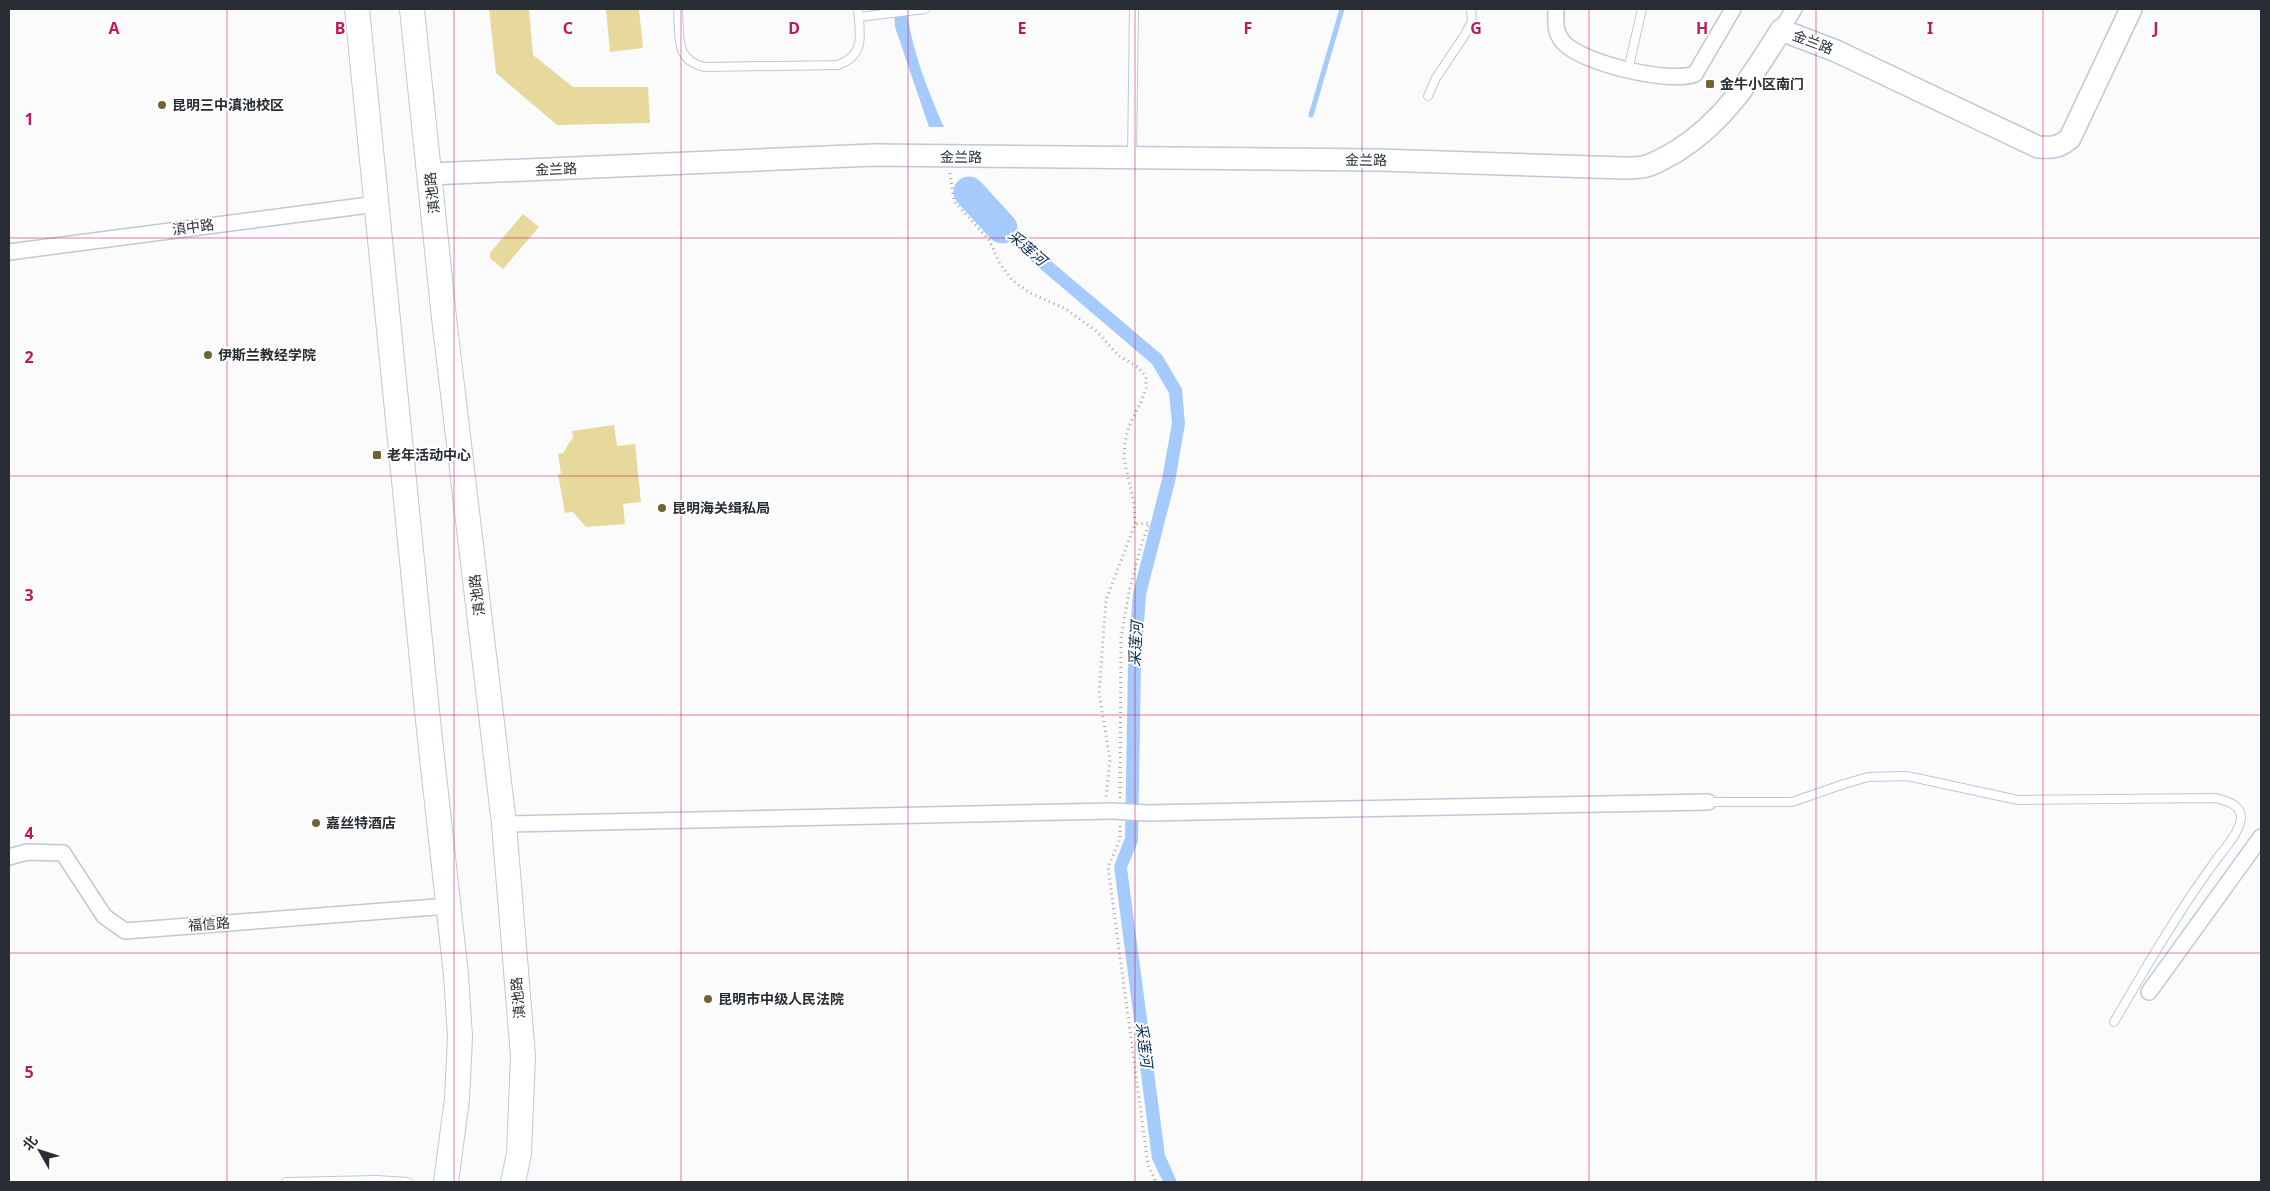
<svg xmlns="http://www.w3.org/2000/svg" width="2270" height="1191" font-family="'Noto Sans','Noto Sans SC',sans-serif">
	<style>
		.water { fill: #a5cafc }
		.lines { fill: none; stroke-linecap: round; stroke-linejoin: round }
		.stream { stroke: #a5cafc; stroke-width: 5 }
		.river { stroke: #a5cafc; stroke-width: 31 }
		.building { fill: #e7d99b }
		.lane-casing { stroke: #bcc9da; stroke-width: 10 }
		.street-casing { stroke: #bcc9da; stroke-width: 18 }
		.secondary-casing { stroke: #bcc9da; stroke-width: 24 }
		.primary-casing { stroke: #bcc9da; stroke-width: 26 }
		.path { stroke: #a4a6a9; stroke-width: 3; stroke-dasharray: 1 4; stroke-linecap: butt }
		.lane { stroke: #fff; stroke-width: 8 }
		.street { stroke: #fff; stroke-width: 15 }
		.secondary { stroke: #fff; stroke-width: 21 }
		.primary { stroke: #fff; stroke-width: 24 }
		.street-bridge-casing { stroke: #bcc9da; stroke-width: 18; stroke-linecap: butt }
		.street-bridge { stroke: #fff; stroke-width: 15 }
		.grid { fill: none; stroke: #c2185b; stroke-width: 1; stroke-opacity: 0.55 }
		.poi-dot { fill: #706431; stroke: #fff; stroke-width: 2 }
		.labels { text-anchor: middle; stroke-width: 4; stroke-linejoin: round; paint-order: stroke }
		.street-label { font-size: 14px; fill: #292e34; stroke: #fff }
		.poi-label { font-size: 14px; font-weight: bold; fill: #292e34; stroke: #fff; text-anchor: start }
		.water-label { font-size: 15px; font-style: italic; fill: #072a56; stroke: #fff }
		.grid-label { font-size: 16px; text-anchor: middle; font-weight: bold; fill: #c2185b; stroke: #fff; stroke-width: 4; stroke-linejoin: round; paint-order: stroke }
	</style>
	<rect width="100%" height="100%" fill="#fbfbfb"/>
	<g class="water">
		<path d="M 894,9 L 907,9 C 910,45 929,94 944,127 L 929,127 L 895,27 Z"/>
		<path d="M 981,196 L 993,211 L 1019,234 L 1162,355 L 1182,389 L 1185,424 L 1175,482 L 1146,595 L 1141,664 L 1138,841 L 1127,868 L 1165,1155 L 1177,1182 L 1163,1182 L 1152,1159 L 1114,866 L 1125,838 L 1128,663 L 1133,593 L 1162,479 L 1172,423 L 1169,393 L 1152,364 L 1010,243 L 984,220 L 964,197 Z"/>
	</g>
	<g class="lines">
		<path class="stream" d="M 1311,115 L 1342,9"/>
		<path class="river" d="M 969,192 L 1002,228"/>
	</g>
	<g class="building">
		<path d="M 489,9 L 529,9 L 533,55 L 573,87 L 648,87 L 650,123 L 557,125 L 496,73 Z"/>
		<path d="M 606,9 L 639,9 L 643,48 L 610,52 Z"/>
		<path d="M 523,214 L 539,227 L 503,269 L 490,258 L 490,253 Z"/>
		<path d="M 614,425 L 617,446 L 635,444 L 641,502 L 623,504 L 625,524 L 586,527 L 573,512 L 565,513 L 558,474 L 561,474 L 558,454 L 563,453 L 573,437 L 572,431 Z"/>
	</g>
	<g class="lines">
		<g class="lane-casing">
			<g id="lane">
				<path d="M 678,9 C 680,35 674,61 705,67 L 838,65 C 866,55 860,34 858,9"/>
				<path d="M 859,17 L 925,9"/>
				<path d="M 1628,70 L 1642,9"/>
				<path d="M 1428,96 L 1436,78 L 1466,33 L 1472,21 L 1471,9"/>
				<path d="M 1132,157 L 1134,9"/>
				<path d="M 1708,802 L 1792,802 L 1844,784 L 1868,777 L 1907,776 L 2018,800 L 2216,798 C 2226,801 2241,804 2241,818 C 2240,832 2224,849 2216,860 C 2178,912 2146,967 2114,1022"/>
				<path d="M 286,1182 L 377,1180 L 408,1182"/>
			</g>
		</g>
		<g class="street-casing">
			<g id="street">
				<path d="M 1556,9 C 1556,22 1554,31 1563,42 C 1581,63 1669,84 1695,74 L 1733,9"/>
				<path d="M 1781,30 L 1794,9"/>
				<path d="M 9,252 L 377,204"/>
				<path d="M 1148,813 L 1708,802"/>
				<path d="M 504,824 L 1112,811"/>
				<path d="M 9,857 L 27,852 L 63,853 L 104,916 L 125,931 L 448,906"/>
				<path d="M 2149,992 L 2261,837"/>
			</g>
		</g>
		<g class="secondary-casing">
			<path id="secondary" d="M 430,174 L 873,155 L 1379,160 L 1624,168 C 1631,168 1640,168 1647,166 C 1657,163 1668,156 1677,151 C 1726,120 1751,78 1781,30 L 1836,51 L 2038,147 C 2052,148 2059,148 2070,138 L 2131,9"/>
		</g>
		<g class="primary-casing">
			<g id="primary">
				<path d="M 357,9 L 428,721 L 456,975 L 460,1037 L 457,1099 L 446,1182"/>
				<path d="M 412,9 L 444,318 L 504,824 L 523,1056 L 519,1154 L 513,1182"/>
			</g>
		</g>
		<g class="path">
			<path d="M 950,173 L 954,201 L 989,240 L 1000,264 L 1012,280 L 1030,293 L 1066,309 L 1096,331 L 1119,356 L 1138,367 L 1146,377 L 1146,388 L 1141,402 L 1129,426 L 1125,442 L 1124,459 L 1134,504 L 1135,524 L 1106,600 L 1099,693 L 1110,759 L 1106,797"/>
			<path d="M 1120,798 L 1121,638 L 1129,592 L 1140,550 L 1149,523 L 1135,524"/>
			<path d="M 1120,826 L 1120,839 L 1108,867 L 1148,1165 L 1156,1182"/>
		</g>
		<use href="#lane" class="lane"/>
		<use href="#street" class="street"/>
		<use href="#secondary" class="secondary"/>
		<use href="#primary" class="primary"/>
		<g class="street-bridge-casing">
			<path id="street-bridge" d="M 1112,811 L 1148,813"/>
		</g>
		<use href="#street-bridge" class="street-bridge"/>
	</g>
	<path class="grid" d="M 227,9 L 227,1182M 454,9 L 454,1182M 681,9 L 681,1182M 908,9 L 908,1182M 1135,9 L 1135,1182M 1362,9 L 1362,1182M 1589,9 L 1589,1182M 1816,9 L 1816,1182M 2043,9 L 2043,1182M 9,238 L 2261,238M 9,476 L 2261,476M 9,715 L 2261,715M 9,953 L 2261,953"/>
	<g class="poi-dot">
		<rect x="1705" y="79" width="10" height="10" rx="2.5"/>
		<circle cx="162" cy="105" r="5"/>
		<circle cx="208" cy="355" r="5"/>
		<rect x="372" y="450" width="10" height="10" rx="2.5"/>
		<circle cx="662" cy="508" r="5"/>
		<circle cx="316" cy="823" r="5"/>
		<circle cx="708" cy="999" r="5"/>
	</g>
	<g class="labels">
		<g class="street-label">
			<text transform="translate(1813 42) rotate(21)" y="5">金兰路</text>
			<text transform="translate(961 157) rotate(1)" y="5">金兰路</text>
			<text transform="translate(1366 160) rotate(1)" y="5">金兰路</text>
			<text transform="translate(556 169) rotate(-2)" y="5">金兰路</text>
			<text transform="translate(432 193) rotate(-96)" y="5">滇池路</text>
			<text transform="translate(193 227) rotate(-8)" y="5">滇中路</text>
			<text transform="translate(477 595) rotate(-97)" y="5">滇池路</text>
			<text transform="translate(209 924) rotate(-4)" y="5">福信路</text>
			<text transform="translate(518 998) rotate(-95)" y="5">滇池路</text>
		</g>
		<g class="poi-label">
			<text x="1720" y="89">金牛小区南门</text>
			<text x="172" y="110">昆明三中滇池校区</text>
			<text x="218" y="360">伊斯兰教经学院</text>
			<text x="387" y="460">老年活动中心</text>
			<text x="672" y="513">昆明海关缉私局</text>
			<text x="326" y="828">嘉丝特酒店</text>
			<text x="718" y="1004">昆明市中级人民法院</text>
		</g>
		<g class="water-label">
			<text transform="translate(1027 248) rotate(41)" y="5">采莲河</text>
			<text transform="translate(1136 644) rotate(-87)" y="5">采莲河</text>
			<text transform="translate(1144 1045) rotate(83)" y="5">采莲河</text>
		</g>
	</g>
	<g class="grid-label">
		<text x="114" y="34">A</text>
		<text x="340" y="34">B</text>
		<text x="568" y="34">C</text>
		<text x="794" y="34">D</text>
		<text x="1022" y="34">E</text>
		<text x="1248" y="34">F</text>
		<text x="1476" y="34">G</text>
		<text x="1702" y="34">H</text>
		<text x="1930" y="34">I</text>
		<text x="2156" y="34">J</text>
		<text x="29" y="125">1</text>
		<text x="29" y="363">2</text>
		<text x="29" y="601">3</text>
		<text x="29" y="839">4</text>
		<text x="29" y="1078">5</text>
	</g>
	<rect width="2270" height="1191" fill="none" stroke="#292e34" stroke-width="20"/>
	<g transform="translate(40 1151) rotate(309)" stroke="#ffffff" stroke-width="4" paint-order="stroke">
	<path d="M0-4L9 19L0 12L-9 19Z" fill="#292e34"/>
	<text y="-8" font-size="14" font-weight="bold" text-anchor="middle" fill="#292e34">北</text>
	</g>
</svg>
